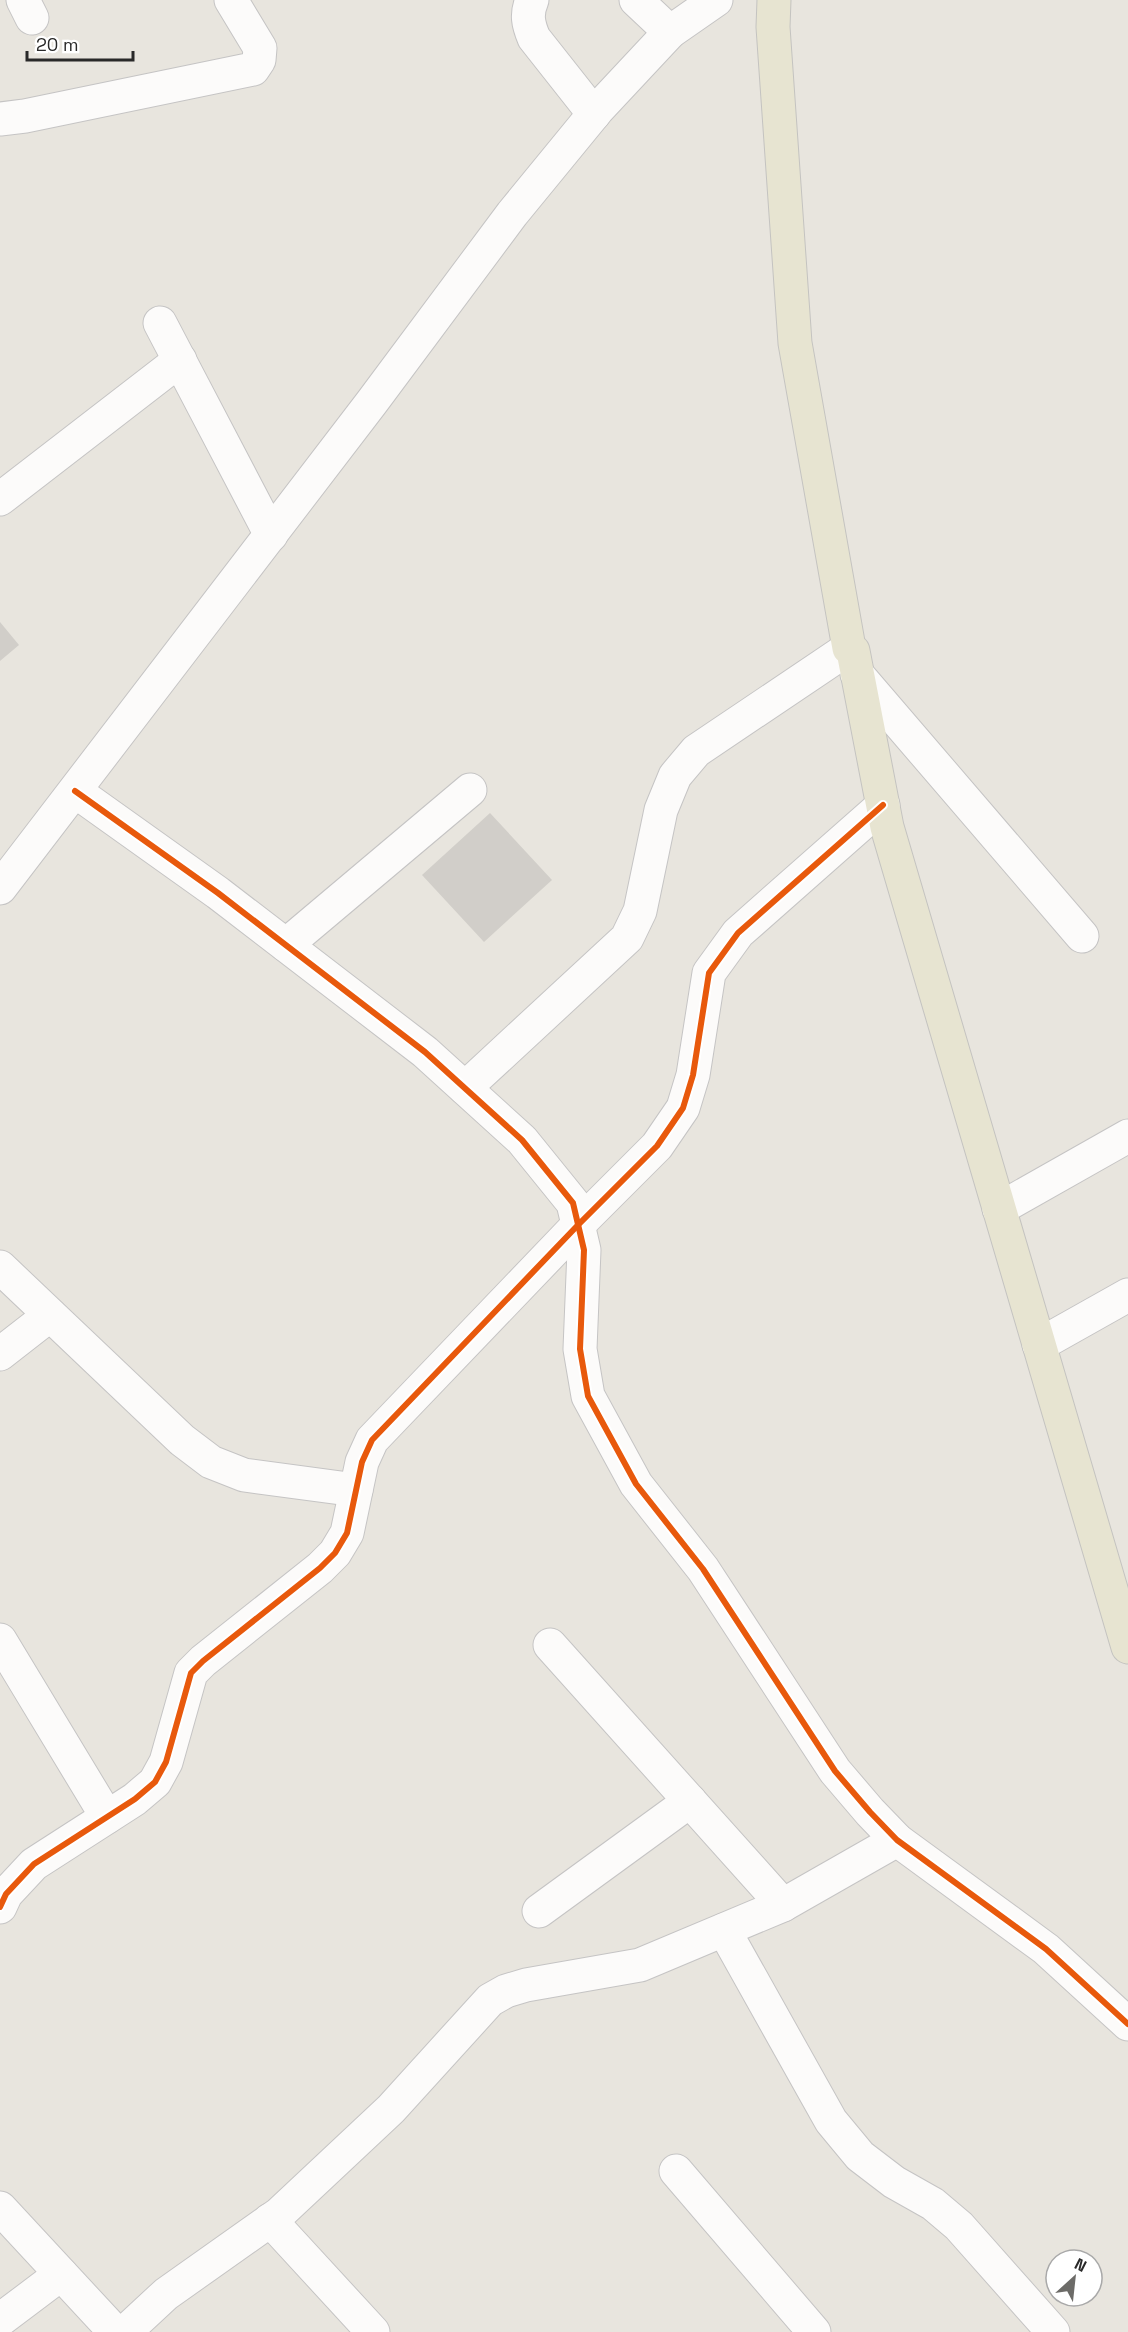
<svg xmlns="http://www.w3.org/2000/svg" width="1128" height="2332" font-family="'Space Grotesk',sans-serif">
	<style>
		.building { fill: #d1cec9 }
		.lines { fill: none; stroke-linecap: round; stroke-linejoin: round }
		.street-casing { stroke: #c5c4c4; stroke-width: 35 }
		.secondary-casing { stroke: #c5c4c4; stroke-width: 35 }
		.primary-casing { stroke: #c4c3c0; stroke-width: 35 }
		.street { stroke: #fcfbfa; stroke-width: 33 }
		.secondary { stroke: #fcfbfa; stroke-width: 33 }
		.primary { stroke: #e7e4d1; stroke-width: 33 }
		.cycleway-casing { stroke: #fff; stroke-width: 10 }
		.cycleway { stroke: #e8590c; stroke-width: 6 }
	</style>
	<rect width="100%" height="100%" fill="#e8e5de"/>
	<g class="building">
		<path d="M 0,622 L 19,645 L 0,661 Z"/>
		<path d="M 490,813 L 552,880 L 484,942 L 422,875 Z"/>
	</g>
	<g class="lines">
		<g class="street-casing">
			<g id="street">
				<path d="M 23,0 L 32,18"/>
				<path d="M 532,0 C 526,14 528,24 534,38 L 594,114"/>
				<path d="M 0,119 L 25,116 L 253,69 L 259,60 L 260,48 L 231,0"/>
				<path d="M 160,323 L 271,535"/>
				<path d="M 0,499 L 180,360"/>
				<path d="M 857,674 L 1082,936"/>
				<path d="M 75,791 L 218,893 L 425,1052 L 522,1140 L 573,1203 L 584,1250 L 580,1349 L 588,1396 L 636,1484 L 703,1569 L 835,1771 L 870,1812 L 897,1840 L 1046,1949 L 1128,2024"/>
				<path d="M 286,945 L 470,790"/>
				<path d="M 465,1088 L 627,938 L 640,911 L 661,810 L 675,776 L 696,751 L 849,648"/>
				<path d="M 999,1209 L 1128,1136"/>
				<path d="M 0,1267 L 182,1440 L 211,1462 L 244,1475 L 356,1490"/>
				<path d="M 1039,1345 L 1128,1295"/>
				<path d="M 0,1354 L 50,1315"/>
				<path d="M 0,1640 L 107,1817"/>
				<path d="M 550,1645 L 783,1905"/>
				<path d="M 0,1907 L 6,1894 L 34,1864 L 135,1799 L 155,1782 L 166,1762 L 191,1673 L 203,1661 L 320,1568 L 335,1553 L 347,1533 L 362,1462 L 372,1440 L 578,1225 L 657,1146 L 683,1108 L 693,1075 L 709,973 L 738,933 L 883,805"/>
				<path d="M 539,1911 L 690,1801"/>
				<path d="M 724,1930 L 831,2121 L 860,2156 L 894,2182 L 933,2204 L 959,2226 L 1053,2332"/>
				<path d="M 676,2171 L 814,2332"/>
				<path d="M 0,2208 L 115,2332"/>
				<path d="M 270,2220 L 373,2332"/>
				<path d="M 0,2320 L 61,2274"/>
				<path d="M 125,2332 L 166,2294 L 279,2214 L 391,2109 L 490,2000 L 506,1991 L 526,1985 L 640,1965 L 783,1905 L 897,1840"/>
			</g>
		</g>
		<g class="secondary-casing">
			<g id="secondary">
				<path d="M 636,0 L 670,32"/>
				<path d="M 0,888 L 372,402 L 512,214 L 598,109 L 670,32 L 716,0"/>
			</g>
		</g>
		<g class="primary-casing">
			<path id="primary" d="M 774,0 L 773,27 L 795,343 L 849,648 L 853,651 L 887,827 L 1128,1647"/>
		</g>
		<use href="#street" class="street"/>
		<use href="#secondary" class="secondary"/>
		<use href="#primary" class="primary"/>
		<g class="cycleway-casing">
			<g id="cycleway">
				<path d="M 75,791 L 218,893 L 425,1052 L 522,1140 L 573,1203 L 584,1250 L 580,1349 L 588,1396 L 636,1484 L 703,1569 L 835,1771 L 870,1812 L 897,1840 L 1046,1949 L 1128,2024"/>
				<path d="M 0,1907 L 6,1894 L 34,1864 L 135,1799 L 155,1782 L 166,1762 L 191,1673 L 203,1661 L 320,1568 L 335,1553 L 347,1533 L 362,1462 L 372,1440 L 578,1225 L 657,1146 L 683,1108 L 693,1075 L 709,973 L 738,933 L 883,805"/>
			</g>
		</g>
		<use href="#cycleway" class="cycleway"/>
	</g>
	<g transform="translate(1074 2278) rotate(27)"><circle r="28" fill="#ffffff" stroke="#a9a9a9" stroke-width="1.5"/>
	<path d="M0-4.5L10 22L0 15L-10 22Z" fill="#6c6b68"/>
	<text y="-9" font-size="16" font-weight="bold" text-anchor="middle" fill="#292929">N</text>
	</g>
	<path d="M27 51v9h106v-9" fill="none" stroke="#292929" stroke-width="3"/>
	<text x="36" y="51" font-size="18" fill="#292929" stroke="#ffffff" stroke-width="4.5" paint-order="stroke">20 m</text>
</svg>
